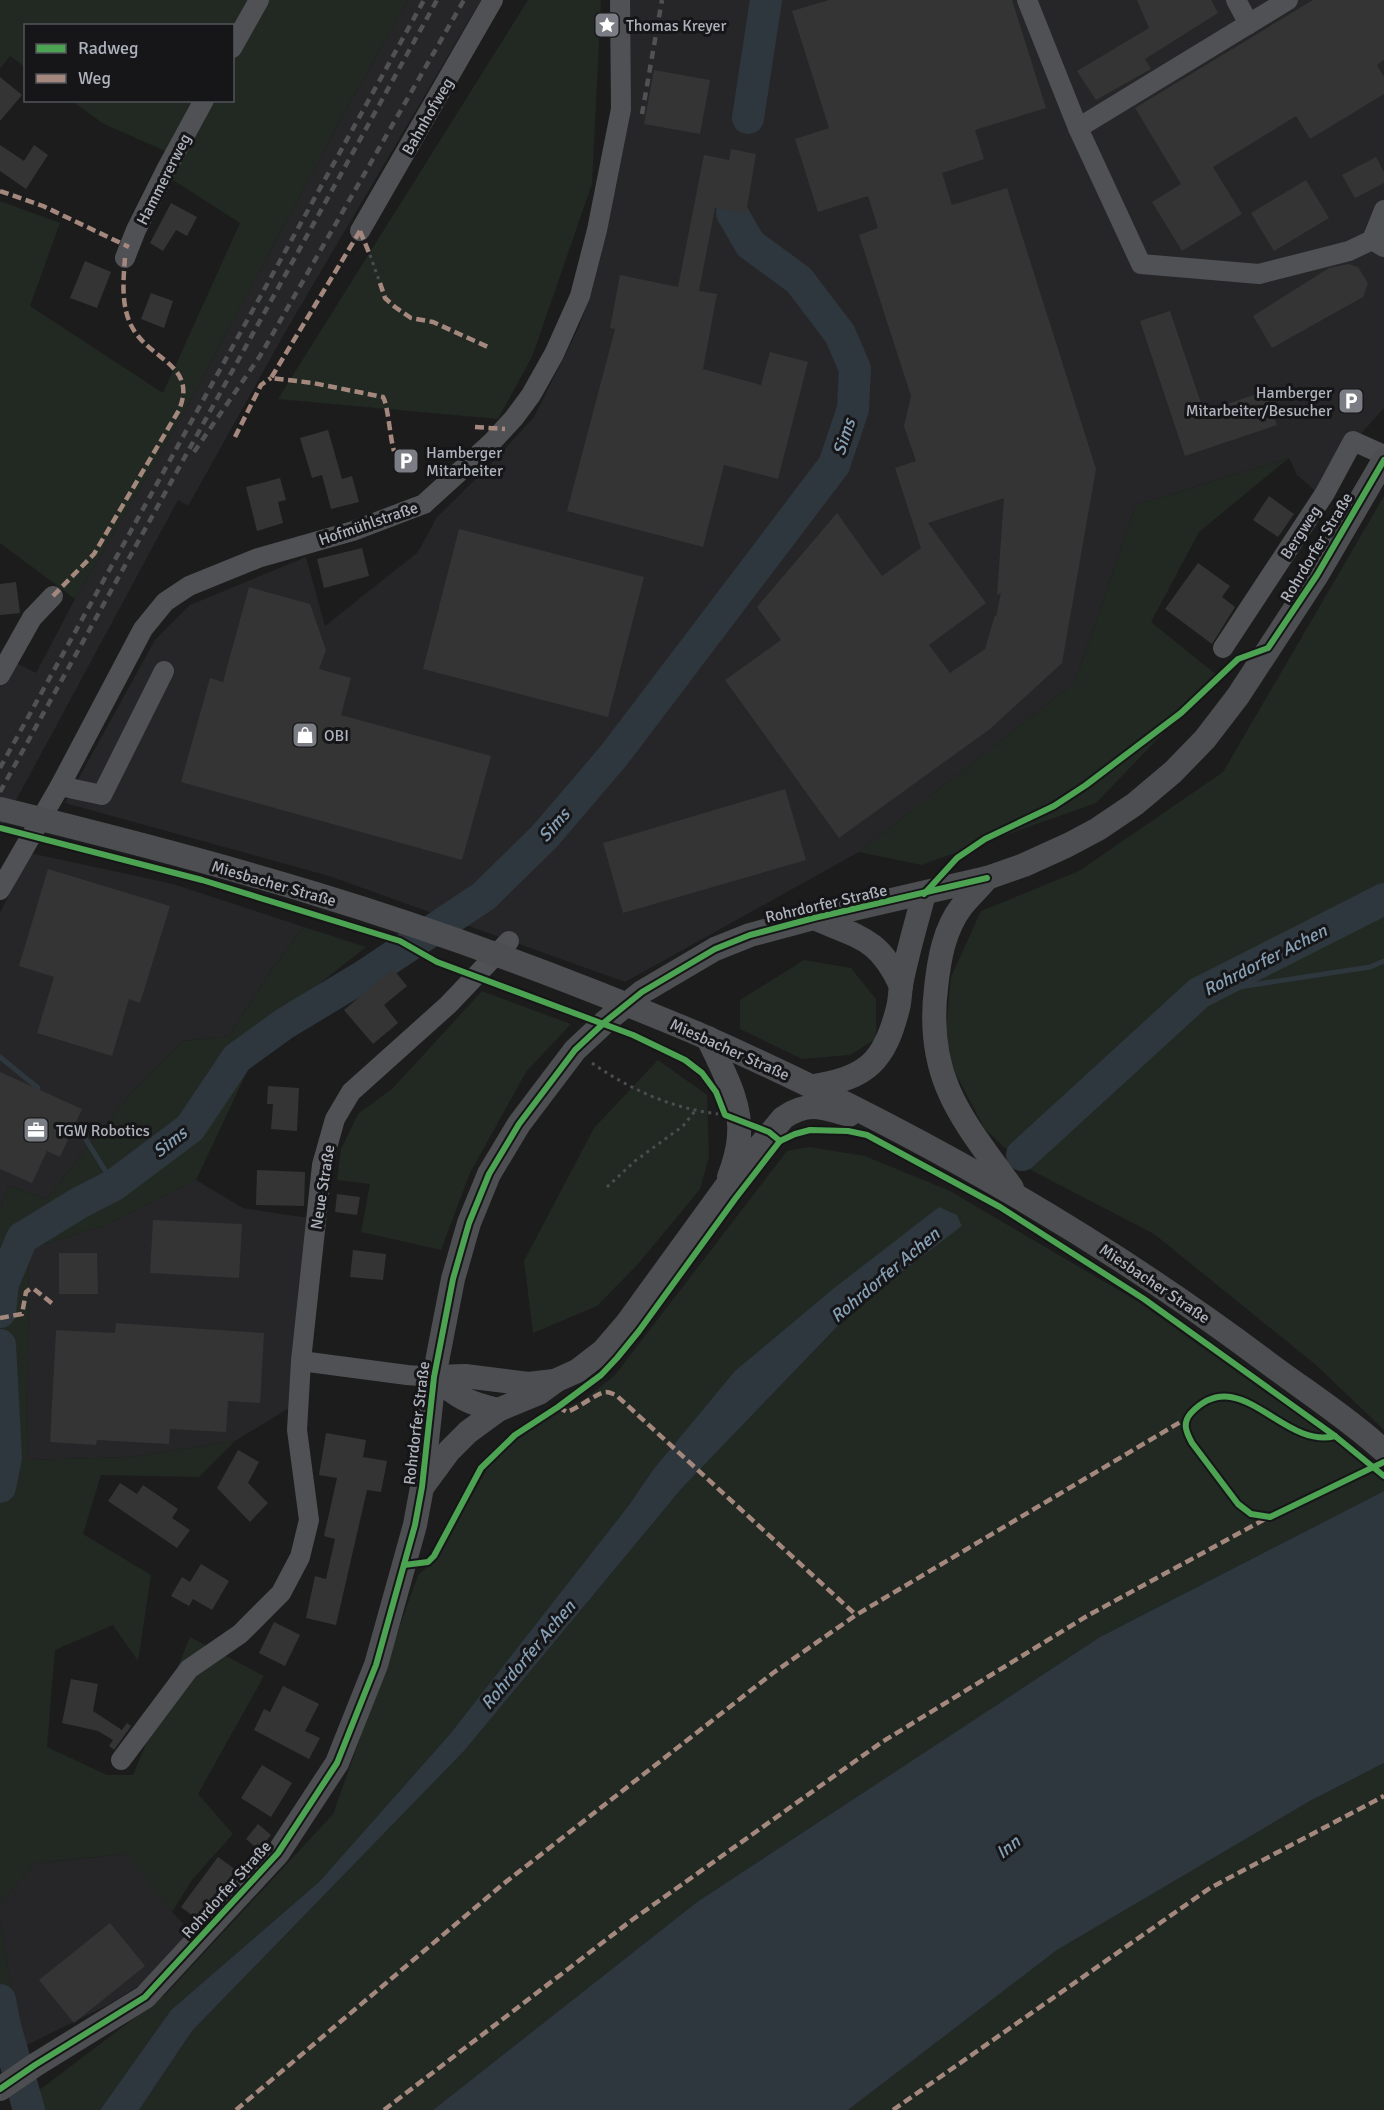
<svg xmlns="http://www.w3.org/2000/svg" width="1384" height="2110" font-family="Signika,sans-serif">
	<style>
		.built { fill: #262628 }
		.green { fill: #212922 }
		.water { fill: #2e373e }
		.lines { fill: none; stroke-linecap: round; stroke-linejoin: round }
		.stream { stroke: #2e373e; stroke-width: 5 }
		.river { stroke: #2e373e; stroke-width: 32 }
		.building { fill: #343434; fill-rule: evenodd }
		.path { stroke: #4c4d50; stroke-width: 3; stroke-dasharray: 3 4.5; stroke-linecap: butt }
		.minor { stroke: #505155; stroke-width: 20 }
		.major { stroke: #4d4e51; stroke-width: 24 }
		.rail { stroke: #505153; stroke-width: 4.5; stroke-dasharray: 8 6; stroke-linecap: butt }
		.major-bridge { stroke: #4d4e51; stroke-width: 24 }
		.quiet { stroke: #a5887d; stroke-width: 4.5; stroke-dasharray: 9 4.5; stroke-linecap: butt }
		.cycleway-casing { stroke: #161618; stroke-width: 10 }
		.cycleway { stroke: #4ca352; stroke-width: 6 }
		.labels { text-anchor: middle; stroke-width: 6; stroke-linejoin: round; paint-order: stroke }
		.poi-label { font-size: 16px; fill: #adb2bc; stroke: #161618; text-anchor: start }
		.street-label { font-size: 16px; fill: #adb2bc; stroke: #161618 }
		.water-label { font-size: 18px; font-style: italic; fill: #86a0b6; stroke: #161618 }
	</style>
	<rect width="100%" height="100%" fill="#1c1c1c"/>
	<g class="built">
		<path d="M 408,0 L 481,0 L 287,329 L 188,506 L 178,500 L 0,830 L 0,659 L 18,664 L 36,673 L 75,599 L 182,416 L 347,108 Z"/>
		<path d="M 629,0 L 1384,0 L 1384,408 L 1359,436 L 1319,494 L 1297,475 L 1289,458 L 1136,505 L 1075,682 L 859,852 L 625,982 L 329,876 L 65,803 L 155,640 L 190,605 L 306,557 L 325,626 L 418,552 L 437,517 L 489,466 L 534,417 L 579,327 L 592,289 L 630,107 Z"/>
		<path d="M 30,853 L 173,884 L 304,927 L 272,969 L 229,1036 L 183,1041 L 126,1099 L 47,1199 L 9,1186 L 0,1211 L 0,913 Z"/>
		<path d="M 196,1180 L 243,1208 L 309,1218 L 289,1408 L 235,1441 L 131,1457 L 27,1460 L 29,1249 L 106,1225 Z"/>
		<path d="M 128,1854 L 172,1912 L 191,1932 L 146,1981 L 108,2005 L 21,2048 L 0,1920 L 0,1903 L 35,1863 Z"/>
	</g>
	<g class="green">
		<path d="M 0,0 L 408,0 L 347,108 L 182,416 L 75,599 L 0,543 L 0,201 L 60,223 L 30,306 L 163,393 L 240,223 L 168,177 L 165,151 L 102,123 L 72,101 L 232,100 L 232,26 L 26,26 L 25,67 L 10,56 L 0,69 Z"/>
		<path d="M 528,0 L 601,0 L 592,184 L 532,357 L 498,419 L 278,399 Z"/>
		<path d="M 1289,458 L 1199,532 L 1151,622 L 1218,676 L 1096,803 L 921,865 L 859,852 L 1075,682 L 1136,505 Z"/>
		<path d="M 1384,496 L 1384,1430 L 1316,1365 L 1154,1234 L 1025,1167 L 984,1128 L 944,1051 L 951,977 L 981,911 L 1079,871 L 1223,772 Z"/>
		<path d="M 304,927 L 366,947 L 270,1023 L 196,1180 L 106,1225 L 29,1249 L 27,1460 L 131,1457 L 235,1441 L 199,1477 L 101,1475 L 83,1534 L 151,1575 L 138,1661 L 113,1625 L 55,1650 L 47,1747 L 107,1775 L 133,1775 L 190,1637 L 264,1676 L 198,1794 L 233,1834 L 192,1880 L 172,1912 L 127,1854 L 35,1863 L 0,1903 L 0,1211 L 9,1186 L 47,1199 L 126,1099 L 183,1041 L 229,1036 L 272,969 Z"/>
		<path d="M 804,960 L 851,968 L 876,999 L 876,1039 L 850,1055 L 802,1059 L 740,1029 L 740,1000 Z"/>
		<path d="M 482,991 L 571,1024 L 526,1072 L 470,1173 L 441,1250 L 361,1232 L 370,1184 L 337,1180 L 341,1149 L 358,1114 L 393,1088 Z"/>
		<path d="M 658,1060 L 707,1095 L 709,1157 L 700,1189 L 638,1264 L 597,1306 L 533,1333 L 524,1261 L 594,1128 Z"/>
		<path d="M 809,1147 L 865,1156 L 950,1191 L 1137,1301 L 1355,1456 L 1384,1479 L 1384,1491 L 1100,1637 L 697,1902 L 433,2110 L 139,2110 L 192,2031 L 464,1751 L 682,1488 L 857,1306 L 962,1226 L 957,1215 L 653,1470 L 629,1505 L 450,1734 L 320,1881 L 171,2010 L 100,2110 L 13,2110 L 166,1994 L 333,1814 L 418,1575 L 436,1559 L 487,1469 L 522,1434 L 551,1415 L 585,1399 L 615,1375 L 787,1151 Z"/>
		<path d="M 1384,1763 L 1384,2110 L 848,2110 L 1057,1950 L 1310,1801 Z"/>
		<path d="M 0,1920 L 21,2048 L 0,2061 Z"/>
	</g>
	<g class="water">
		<path d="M 939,1207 L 957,1215 L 962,1226 L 857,1306 L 682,1488 L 464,1751 L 192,2031 L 139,2110 L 100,2110 L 171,2010 L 320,1881 L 450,1734 L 629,1505 L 653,1470 L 735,1371 L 833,1289 Z"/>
		<path d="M 1384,1491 L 1384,1763 L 1310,1801 L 1057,1950 L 848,2110 L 433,2110 L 697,1902 L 1100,1637 Z"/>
	</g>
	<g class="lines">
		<g class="stream">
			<path d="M 1199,993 L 1370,967 L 1384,961"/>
			<path d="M 0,1057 L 38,1088"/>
			<path d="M 77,1125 L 114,1185"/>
		</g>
		<g class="river">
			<path d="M 748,118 L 766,0"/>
			<path d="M 1022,1155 L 1199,993 L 1384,899"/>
			<path d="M 0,1312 L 3,1284 L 22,1238 L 79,1203 L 114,1185 L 190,1128 L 237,1058 L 284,1024 L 362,977 L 484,896 L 545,836 L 615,754 L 834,465 L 853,409 L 855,369 L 840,334 L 799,280 L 750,244 L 732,213"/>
			<path d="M 0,1345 L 6,1457 L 0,1487"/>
			<path d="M 0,2000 L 5,2026 L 29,2110"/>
		</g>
	</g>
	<g class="building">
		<path d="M 829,0 L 1012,0 L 1046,108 L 975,130 L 984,159 L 942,173 L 952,205 L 1007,188 L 1096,469 L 1062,663 L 990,729 L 839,838 L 725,680 L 781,640 L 757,607 L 837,513 L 882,576 L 921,548 L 895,468 L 916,461 L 904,426 L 911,396 L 859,235 L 878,228 L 868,196 L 818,212 L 795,139 L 829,128 L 792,11 ZM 1004,498 L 997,595 L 1001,593 L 996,617 L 995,615 L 985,649 L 950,673 L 929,645 L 986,603 L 928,523 Z"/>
		<path d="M 1137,0 L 1211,0 L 1218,13 L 1145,59 L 1151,69 L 1096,100 L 1077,71 L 1149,28 Z"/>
		<path d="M 1313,0 L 1384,0 L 1384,60 L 1377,65 L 1384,77 L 1384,94 L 1310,139 L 1296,116 L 1213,167 L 1242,214 L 1182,251 L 1152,202 L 1181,184 L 1135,108 Z"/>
		<path d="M 654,70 L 710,80 L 700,134 L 644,124 Z"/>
		<path d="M 0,77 L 22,95 L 0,121 Z"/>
		<path d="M 0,145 L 24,161 L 34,145 L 48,155 L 26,189 L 0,171 Z"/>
		<path d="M 731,149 L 756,154 L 746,214 L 715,208 L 699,291 L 717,294 L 703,369 L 761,385 L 770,352 L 808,362 L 778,479 L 724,465 L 703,547 L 567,511 L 615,329 L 610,328 L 620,275 L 678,287 L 704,155 L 729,160 Z"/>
		<path d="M 1376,157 L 1384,172 L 1384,183 L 1355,198 L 1342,175 Z"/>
		<path d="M 1306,180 L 1329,218 L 1274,251 L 1251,213 Z"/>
		<path d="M 171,203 L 197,217 L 187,236 L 176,230 L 163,251 L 150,243 Z"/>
		<path d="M 85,261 L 111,272 L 97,308 L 70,298 Z"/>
		<path d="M 1348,264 L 1358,267 L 1368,283 L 1363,297 L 1272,348 L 1253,316 L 1329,268 Z"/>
		<path d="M 151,293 L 173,301 L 164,328 L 141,319 Z"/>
		<path d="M 1170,311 L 1204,412 L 1265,391 L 1277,425 L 1185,456 L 1140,321 Z"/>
		<path d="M 328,430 L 342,479 L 352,476 L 359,502 L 331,509 L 322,475 L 312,478 L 300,438 Z"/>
		<path d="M 280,478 L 286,500 L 278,502 L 283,523 L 257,531 L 246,487 Z"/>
		<path d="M 1269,496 L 1294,514 L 1278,537 L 1253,520 Z"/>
		<path d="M 459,529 L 644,577 L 608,717 L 423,669 Z"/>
		<path d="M 362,548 L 369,576 L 324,588 L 317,559 Z"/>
		<path d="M 1198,563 L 1230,586 L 1222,597 L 1235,607 L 1212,644 L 1165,609 Z"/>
		<path d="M 16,582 L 20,613 L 0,615 L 0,584 Z"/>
		<path d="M 249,587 L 310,604 L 326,650 L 319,669 L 351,678 L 341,715 L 491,756 L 462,860 L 181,782 L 210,678 L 223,682 Z"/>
		<path d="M 785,789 L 806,860 L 623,913 L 603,843 Z"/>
		<path d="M 48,869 L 170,906 L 140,1003 L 129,999 L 112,1056 L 37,1033 L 54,977 L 19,966 Z"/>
		<path d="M 393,969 L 407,986 L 384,1005 L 398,1023 L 373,1044 L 344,1010 Z"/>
		<path d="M 0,1072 L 82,1109 L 60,1157 L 47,1151 L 32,1183 L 0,1169 Z"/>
		<path d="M 268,1086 L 299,1088 L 297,1131 L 271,1129 L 273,1104 L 267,1104 Z"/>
		<path d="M 257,1170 L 305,1172 L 304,1206 L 256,1205 Z"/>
		<path d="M 337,1194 L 360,1197 L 357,1215 L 335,1212 Z"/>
		<path d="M 153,1220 L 242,1224 L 239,1278 L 150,1273 Z"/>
		<path d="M 353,1250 L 386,1254 L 383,1280 L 350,1277 Z"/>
		<path d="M 59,1253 L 97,1253 L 98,1294 L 59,1294 Z"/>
		<path d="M 116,1323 L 264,1333 L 260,1403 L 228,1401 L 226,1432 L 170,1429 L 169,1444 L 97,1440 L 96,1445 L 50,1442 L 56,1330 L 115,1333 Z"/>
		<path d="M 326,1433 L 366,1440 L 363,1457 L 387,1461 L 381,1492 L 367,1490 L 336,1625 L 306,1618 L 315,1576 L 326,1579 L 335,1539 L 324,1536 L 337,1478 L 319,1475 Z"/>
		<path d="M 238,1450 L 259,1462 L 248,1483 L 268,1503 L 250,1522 L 217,1488 Z"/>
		<path d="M 120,1483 L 137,1494 L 143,1485 L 178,1509 L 172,1518 L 190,1530 L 177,1548 L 108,1501 Z"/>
		<path d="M 201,1564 L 229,1581 L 212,1610 L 193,1599 L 189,1606 L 171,1596 L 182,1577 L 190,1582 Z"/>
		<path d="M 274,1622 L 300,1635 L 285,1666 L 259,1653 Z"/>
		<path d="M 71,1679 L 98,1684 L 93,1711 L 122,1730 L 127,1723 L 131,1726 L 114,1750 L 109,1746 L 113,1740 L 98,1731 L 62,1723 Z"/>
		<path d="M 283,1686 L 319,1704 L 305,1731 L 320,1738 L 309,1759 L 254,1730 L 264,1709 L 270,1712 Z"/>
		<path d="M 262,1765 L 292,1783 L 271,1817 L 241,1798 Z"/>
		<path d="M 258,1824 L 271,1835 L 259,1850 L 246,1839 Z"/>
		<path d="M 218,1857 L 236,1870 L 211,1905 L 197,1919 L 181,1907 Z"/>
		<path d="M 110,1923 L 145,1966 L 74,2023 L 39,1980 Z"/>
	</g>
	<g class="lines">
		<g class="path">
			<path d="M 370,255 L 380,283"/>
			<path d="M 592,1063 C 631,1090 671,1108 718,1114"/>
			<path d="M 607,1187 L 635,1161 L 683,1126 L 695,1111"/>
		</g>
		<g class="minor">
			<path d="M 1027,0 L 1078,128 L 1141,264 L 1259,274 L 1349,251 L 1372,240 L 1384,247"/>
			<path d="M 1236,0 L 1249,24"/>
			<path d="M 232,48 L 259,0"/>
			<path d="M 1078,128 L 1288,0"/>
			<path d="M 360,231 L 493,0"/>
			<path d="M 1372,240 L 1384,210"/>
			<path d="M 125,258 L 136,230 L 167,168 L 204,100"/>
			<path d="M 1223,648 L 1325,493 L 1353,441 L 1384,455"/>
			<path d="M 0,675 L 32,618 L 53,596"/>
			<path d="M 60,786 L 102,795 L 164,671"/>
			<path d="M 0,890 L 60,786 L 143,629 L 165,602 L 189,586 L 258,558 L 353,531 L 424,504 L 491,443 L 514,418 L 531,395 L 554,354 L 580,296 L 597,230 L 621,109 L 620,0"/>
			<path d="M 301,1361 L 407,1375 L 434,1377"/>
			<path d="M 121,1760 L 189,1669 L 240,1634 L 281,1593 L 300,1557 L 309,1520 L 297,1430 L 301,1361 L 322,1165 L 335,1119 L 351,1092 L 448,1005 L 509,941"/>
		</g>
		<g class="major">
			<path d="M 987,878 C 979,888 970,896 962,906 C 944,929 939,960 936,988 C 925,1079 963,1120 1012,1188"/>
			<path d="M 814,918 C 860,938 879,938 901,986"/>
			<path d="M 696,1033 C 900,1123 1090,1229 1268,1363 C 1307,1392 1349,1419 1384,1451"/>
			<path d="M 708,1038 C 721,1067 742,1102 739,1136 C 738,1150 734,1164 729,1177"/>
			<path d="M 814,1086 C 868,1078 885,1060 898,1008 C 900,1000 900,992 901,985 C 907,954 916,924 924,894"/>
			<path d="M 434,1377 L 465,1376 L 528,1384 L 554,1381"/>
			<path d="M 434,1377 C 458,1397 467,1403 498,1410"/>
			<path d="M 424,1485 L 449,1451 L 468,1432 L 498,1410 L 539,1393 L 557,1380 L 577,1371 L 603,1351 L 627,1323 L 725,1188 L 783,1118 C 807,1101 823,1107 849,1115"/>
			<path d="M 0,2089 L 35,2065 L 145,1997 L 278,1853 L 337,1763 L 376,1665 L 415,1525 L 422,1487 L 434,1377 L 453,1279 L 469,1223 L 489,1174 L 519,1124 L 575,1050 L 606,1021 L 642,992 L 715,949 L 750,935 L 814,918 L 987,878 L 1024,865 L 1068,845 L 1098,829 L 1135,804 L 1173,772 L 1205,739 L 1238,696 L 1317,575 L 1384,460"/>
		</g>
		<g class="rail">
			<path d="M 642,114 L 662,0"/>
			<path d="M 194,452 L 260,356 L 464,0"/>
			<path d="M 0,768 L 424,0"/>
			<path d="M 0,792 L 437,0"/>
		</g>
		<path class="major-bridge" d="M 0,809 C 106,835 212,862 316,894 C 445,933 572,981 696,1033"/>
		<g class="quiet">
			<path d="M 0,191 L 43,206 L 129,247"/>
			<path d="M 360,231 L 271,378 L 313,383 L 383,397 C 388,405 390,438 394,451"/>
			<path d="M 360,231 L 370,255"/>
			<path d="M 380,283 L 385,298 L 395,307 L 411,318 L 433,322 L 488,347"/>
			<path d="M 475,427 L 505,429"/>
			<path d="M 235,437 L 261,385 L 271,378"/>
			<path d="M 53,596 L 94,554 L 179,410 C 196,369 159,362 138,336 C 120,314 123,284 125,258"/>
			<path d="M 0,1318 L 22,1314 L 26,1292 L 30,1289 L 34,1289 L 54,1305"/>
			<path d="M 558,1407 L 567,1412 C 579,1408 598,1392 606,1392 C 610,1392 613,1394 616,1395 L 856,1615"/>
			<path d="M 236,2110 L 502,1885 L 773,1673 L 856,1615 L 1187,1418"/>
			<path d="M 384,2110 L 632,1920 L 882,1742 L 1087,1616 L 1267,1518"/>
			<path d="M 893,2110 L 1210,1888 L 1384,1796"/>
		</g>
		<g class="cycleway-casing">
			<g id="cycleway">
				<path d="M 0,828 L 202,880 L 400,941 L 437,962 L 633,1035 L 685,1060 L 702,1073 L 716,1092 L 725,1115 L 769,1132 L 780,1141"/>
				<path d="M 924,894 L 957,858 L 985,839 L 1054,806 L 1086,785 L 1181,713 L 1238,659 L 1268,648 L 1317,575 L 1384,460"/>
				<path d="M 1335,1436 C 1283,1450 1240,1361 1191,1413 C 1182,1423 1186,1432 1192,1443 L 1238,1504 L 1251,1514 L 1270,1517 L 1384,1462"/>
				<path d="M 404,1565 L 428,1562 L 434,1556 L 481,1468 L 515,1435 L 558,1407 L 601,1375 L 617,1358 L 639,1331 L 735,1199 L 780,1141 L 795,1134 L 810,1130 L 848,1131 L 867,1135 L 1000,1207 L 1144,1299 L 1335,1436 L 1384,1476"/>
				<path d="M 0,2089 L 35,2065 L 145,1997 L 278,1853 L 337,1763 L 376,1665 L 415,1525 L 422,1487 L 434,1377 L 453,1279 L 469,1223 L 489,1174 L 519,1124 L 575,1050 L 606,1021 L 642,992 L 715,949 L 750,935 L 814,918 L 987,878"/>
			</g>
		</g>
		<use href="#cycleway" class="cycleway"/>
	</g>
	<defs>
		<g id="sight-square" transform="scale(1.35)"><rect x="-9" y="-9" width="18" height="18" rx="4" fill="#7a7e84" stroke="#161618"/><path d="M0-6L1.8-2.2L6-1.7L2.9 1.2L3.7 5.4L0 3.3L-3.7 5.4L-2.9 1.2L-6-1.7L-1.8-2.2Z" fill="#fff"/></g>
		<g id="parking-square" transform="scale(1.35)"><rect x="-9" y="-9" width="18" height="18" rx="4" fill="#7a7e84" stroke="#161618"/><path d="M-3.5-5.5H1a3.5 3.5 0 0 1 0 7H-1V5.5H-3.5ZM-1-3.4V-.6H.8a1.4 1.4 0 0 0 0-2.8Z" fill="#fff"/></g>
		<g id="shop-square" transform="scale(1.35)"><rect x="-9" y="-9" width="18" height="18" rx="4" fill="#7a7e84" stroke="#161618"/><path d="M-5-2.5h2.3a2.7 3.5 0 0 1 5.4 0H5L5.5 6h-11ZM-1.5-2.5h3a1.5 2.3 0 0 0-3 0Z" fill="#fff"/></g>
		<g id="office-square" transform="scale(1.35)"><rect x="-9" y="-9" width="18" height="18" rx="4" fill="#7a7e84" stroke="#161618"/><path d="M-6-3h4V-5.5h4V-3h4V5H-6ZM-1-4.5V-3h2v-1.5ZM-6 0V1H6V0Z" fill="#fff"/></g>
	</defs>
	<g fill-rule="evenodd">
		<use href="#sight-square" x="607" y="25"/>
		<use href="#parking-square" x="1351" y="401"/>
		<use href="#parking-square" x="406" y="461"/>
		<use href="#shop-square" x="305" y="735"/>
		<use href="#office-square" x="36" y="1130"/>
	</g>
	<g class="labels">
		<g class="poi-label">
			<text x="626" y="31">Thomas Kreyer</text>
			<text x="1332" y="398" text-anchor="end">Hamberger<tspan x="1332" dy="18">Mitarbeiter/Besucher</tspan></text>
			<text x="426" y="458">Hamberger<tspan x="426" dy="18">Mitarbeiter</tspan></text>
			<text x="324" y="741">OBI</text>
			<text x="56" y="1136">TGW Robotics</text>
		</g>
		<g class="street-label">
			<text transform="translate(427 116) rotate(-60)" y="6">Bahnhofweg</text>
			<text transform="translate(163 179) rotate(-63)" y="6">Hammererweg</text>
			<text transform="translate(368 523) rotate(-19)" y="6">Hofmühlstraße</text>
			<text transform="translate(1300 532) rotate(-57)" y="6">Bergweg</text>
			<text transform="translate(1316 547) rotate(-59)" y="6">Rohrdorfer Straße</text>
			<text transform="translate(274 883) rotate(16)" y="6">Miesbacher Straße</text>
			<text transform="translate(826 903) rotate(-13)" y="6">Rohrdorfer Straße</text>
			<text transform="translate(730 1049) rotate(24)" y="6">Miesbacher Straße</text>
			<text transform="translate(322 1187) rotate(-81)" y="6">Neue Straße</text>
			<text transform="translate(1155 1283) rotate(34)" y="6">Miesbacher Straße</text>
			<text transform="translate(416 1423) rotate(-83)" y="6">Rohrdorfer Straße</text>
			<text transform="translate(226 1889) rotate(-48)" y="6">Rohrdorfer Straße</text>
		</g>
		<g class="water-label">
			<text transform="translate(844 437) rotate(-72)" y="6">Sims</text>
			<text transform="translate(554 825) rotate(-49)" y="6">Sims</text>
			<text transform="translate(1265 960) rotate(-27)" y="6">Rohrdorfer Achen</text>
			<text transform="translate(170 1142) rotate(-38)" y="6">Sims</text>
			<text transform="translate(885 1275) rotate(-40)" y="6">Rohrdorfer Achen</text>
			<text transform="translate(528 1655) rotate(-50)" y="6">Rohrdorfer Achen</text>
			<text transform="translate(1008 1847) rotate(-38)" y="6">Inn</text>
		</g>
	</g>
	<rect x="24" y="24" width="210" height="78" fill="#161618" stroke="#52545a" stroke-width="1.5"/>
	<rect x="36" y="44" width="30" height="9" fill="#4ca352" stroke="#52545a" stroke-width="1.5"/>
	<text x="78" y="54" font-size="18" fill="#adb2bc">Radweg</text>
	<rect x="36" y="74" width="30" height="9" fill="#a5887d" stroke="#52545a" stroke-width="1.5"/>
	<text x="78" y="84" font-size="18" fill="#adb2bc">Weg</text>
</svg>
